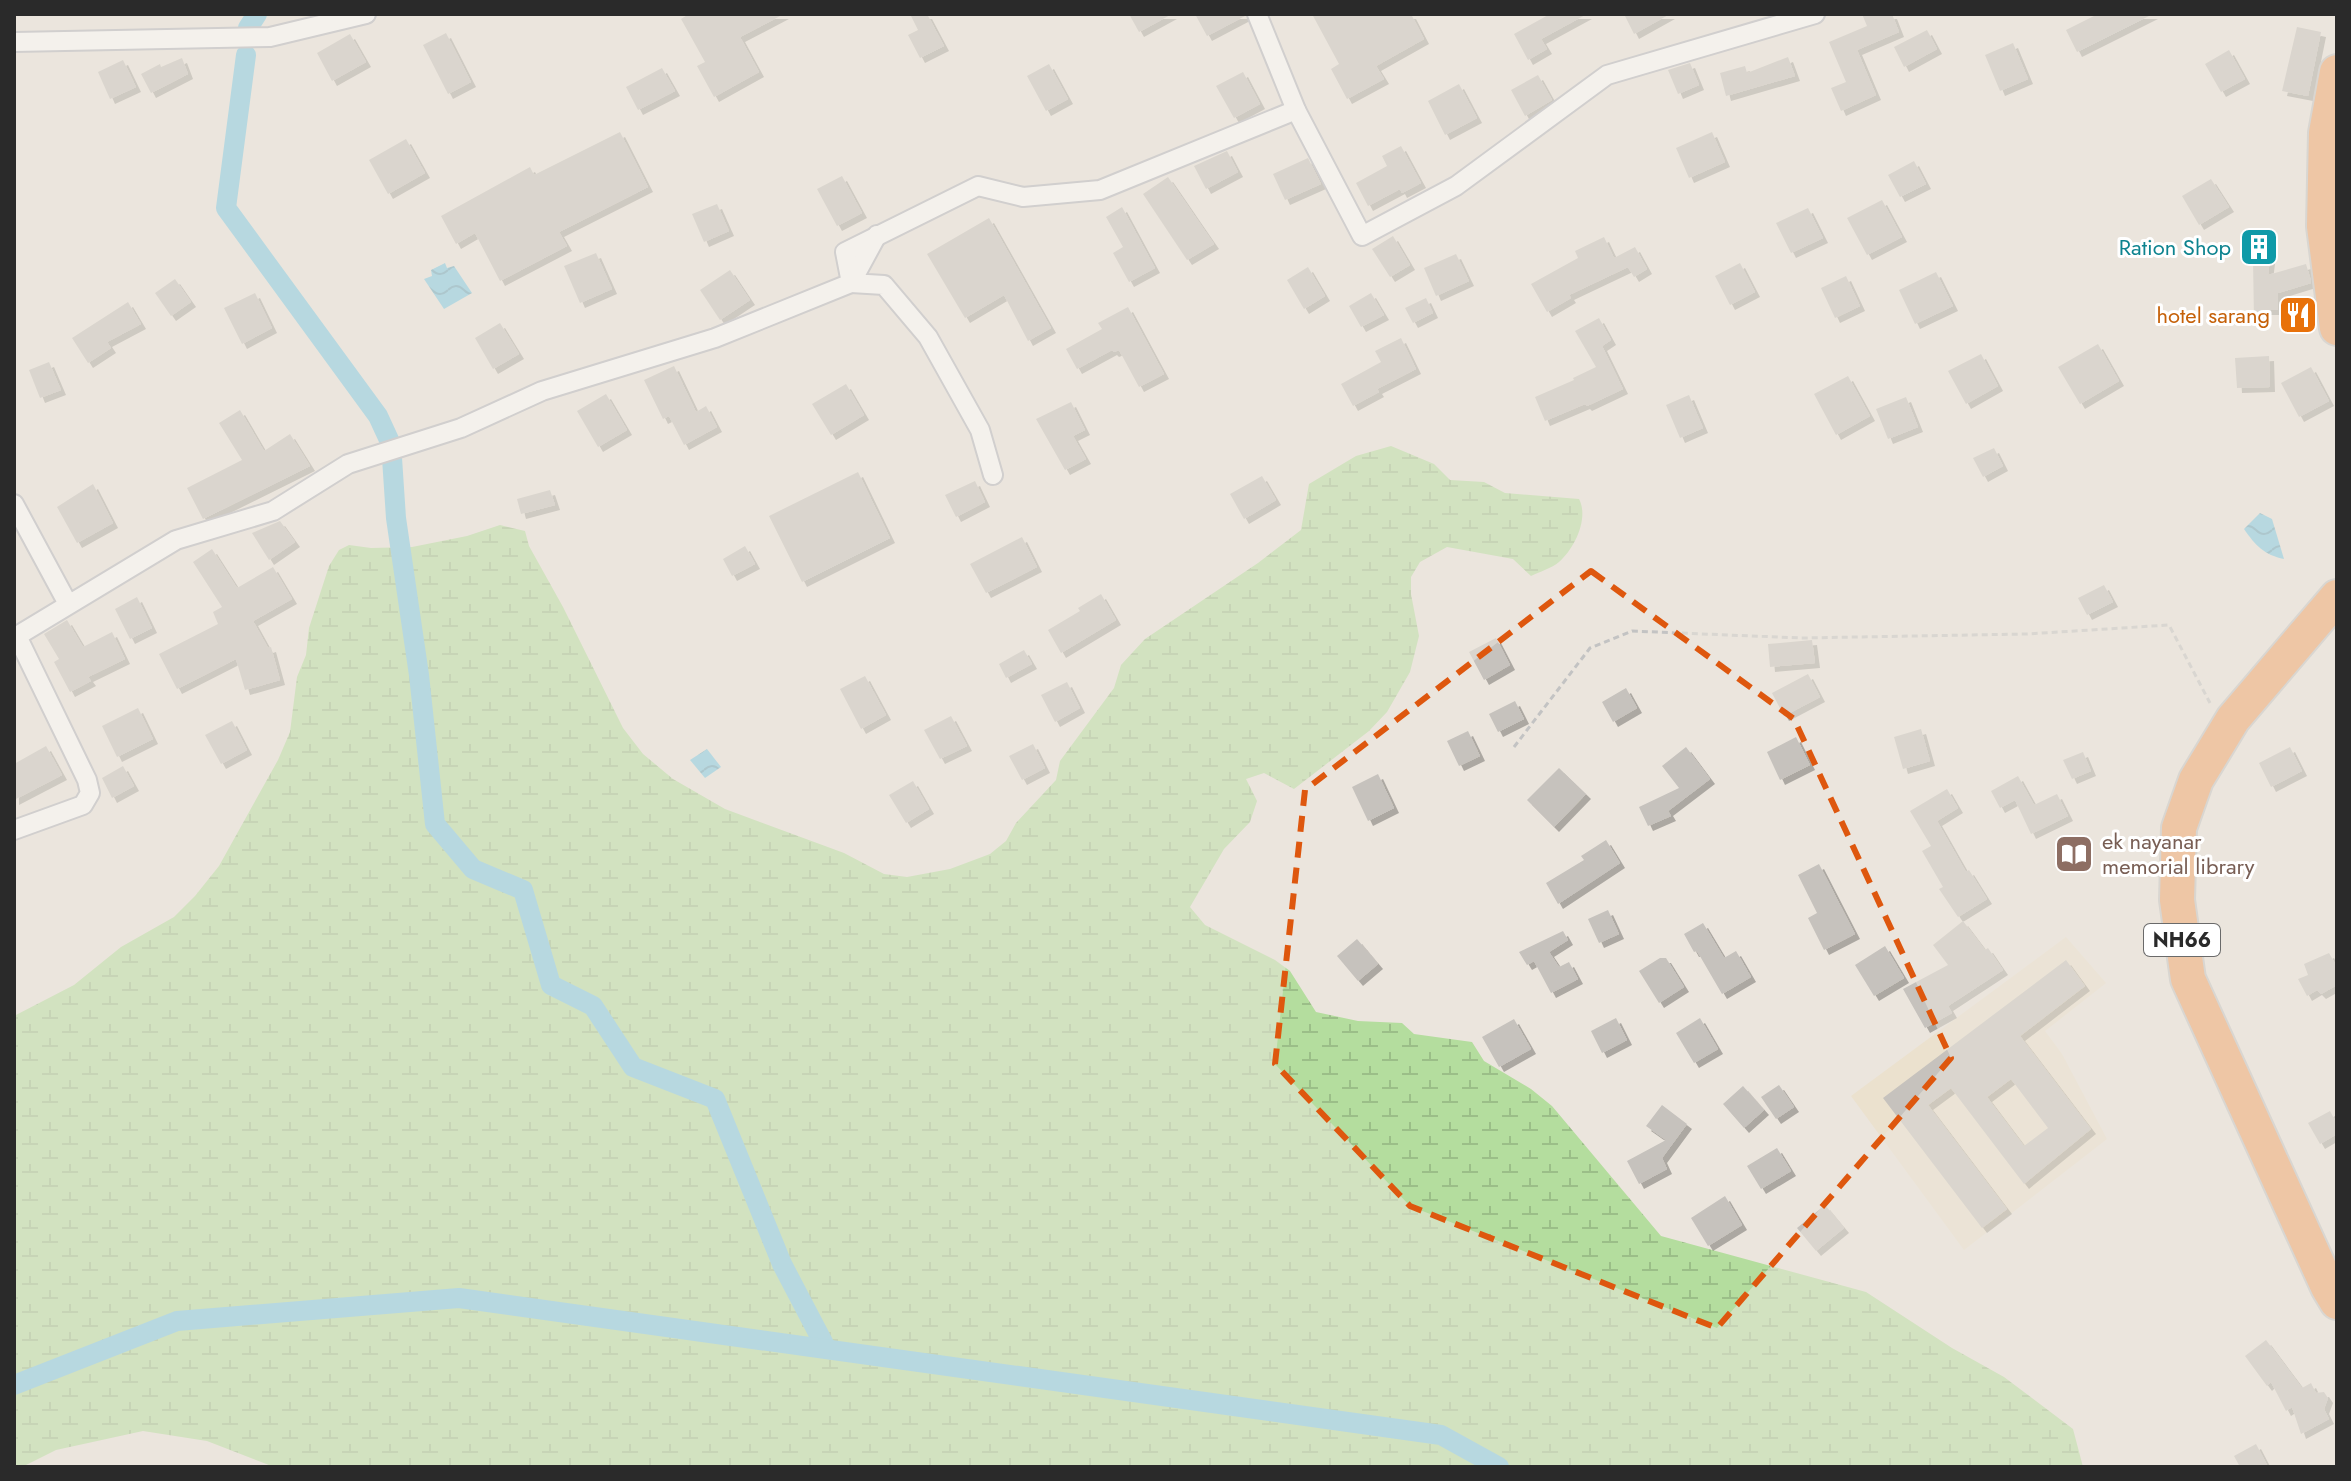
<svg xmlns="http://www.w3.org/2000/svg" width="2351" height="1481" font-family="Jost,sans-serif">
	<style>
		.education { fill: #ebe1ce }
		.wetland { fill: url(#wetland-marsh) }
		.water { fill: url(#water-waves) }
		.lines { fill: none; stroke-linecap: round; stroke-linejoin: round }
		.stream { stroke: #78c8e5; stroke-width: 6 }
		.canal { stroke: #78c8e5; stroke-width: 20 }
		.building { fill: #c6c2bd; fill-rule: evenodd; filter: url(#shadow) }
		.street-casing { stroke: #b1b3bd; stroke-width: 22 }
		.highway-casing { stroke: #c3c3c3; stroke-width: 38 }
		.path { stroke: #c3c3c3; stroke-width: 3; stroke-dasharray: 6 4; stroke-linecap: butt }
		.street { stroke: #fff; stroke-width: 18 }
		.highway { stroke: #f19f62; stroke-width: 34 }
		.marked { fill: none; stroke: #de570e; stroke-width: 6; stroke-dasharray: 16 10; stroke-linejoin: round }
		.labels { text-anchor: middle; stroke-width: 6; stroke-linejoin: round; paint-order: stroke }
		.shield { fill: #fff; stroke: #6a6a6a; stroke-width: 2 }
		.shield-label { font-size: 20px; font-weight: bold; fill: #2a2a2a }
		.culture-label { font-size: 22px; fill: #0d838f; stroke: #fff; text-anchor: end }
		.food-label { font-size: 22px; fill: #c56008; stroke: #fff; text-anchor: end }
		.education-label { font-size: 22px; fill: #785e54; stroke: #fff; text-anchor: start }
	</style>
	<defs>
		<pattern id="wetland-marsh" width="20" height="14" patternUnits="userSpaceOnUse" patternTransform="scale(2)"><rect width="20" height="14" fill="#b4dd9e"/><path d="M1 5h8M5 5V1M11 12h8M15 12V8" fill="none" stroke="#9bbe88"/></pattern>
		<pattern id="water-waves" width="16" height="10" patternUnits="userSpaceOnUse" patternTransform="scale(2)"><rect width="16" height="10" fill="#78c8e5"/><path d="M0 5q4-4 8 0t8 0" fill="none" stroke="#63a3ba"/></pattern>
		<filter id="shadow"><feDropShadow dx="5" dy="5" stdDeviation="0" flood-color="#0004"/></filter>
	</defs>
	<rect width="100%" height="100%" fill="#ebe5dd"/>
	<path class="education" d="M 2066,937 L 2106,983 L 2045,1031 L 2062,1054 L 2107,1139 L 1964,1250 L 1851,1096 Z"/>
	<path class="wetland" d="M 1391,446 L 1434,464 L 1450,480 L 1484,482 L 1505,493 L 1579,499 C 1589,518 1575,548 1559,562 C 1552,568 1539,572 1531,576 L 1513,559 L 1447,547 L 1420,562 L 1411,577 L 1411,594 L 1419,636 L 1410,672 L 1387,712 L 1369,731 L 1294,789 L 1264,773 L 1246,779 L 1257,801 L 1250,822 L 1224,849 L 1190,907 L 1205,925 L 1275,960 L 1290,971 L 1316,1012 L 1358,1021 L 1402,1023 L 1414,1034 L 1472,1042 L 1484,1061 L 1531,1089 L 1552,1106 L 1661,1236 L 1866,1292 L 1952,1348 L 2004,1377 L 2073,1429 L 2083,1467 L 274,1467 L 207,1441 L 143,1431 L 56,1450 L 22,1467 L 14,1467 L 14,1016 L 74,985 L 121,947 L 174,917 L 195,896 L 219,866 L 278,760 L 290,732 L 297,677 L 306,655 L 309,628 L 329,566 L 339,550 L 349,545 L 371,548 L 412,547 L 467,536 L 500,525 L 525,531 L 529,546 L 563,607 L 623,728 L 643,754 L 673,779 L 725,809 L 844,853 L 884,874 L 907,877 L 950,869 L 990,854 L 1006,841 L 1016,823 L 1056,780 L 1060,761 L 1114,688 L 1121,665 L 1145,639 L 1258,563 L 1301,530 L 1309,484 L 1356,456 Z"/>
	<g class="water">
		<path d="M 445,263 L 447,268 L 454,266 L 472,293 L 444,309 L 424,279 L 432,276 L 431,270 Z"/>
		<path d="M 2260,513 L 2272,519 L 2284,559 C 2264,555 2255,545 2244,529 Z"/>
		<path d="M 707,749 L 721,767 L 705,778 L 690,760 Z"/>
	</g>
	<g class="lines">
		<path class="stream" d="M 393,466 L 394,496"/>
		<g class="canal">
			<path d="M 248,28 L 257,14"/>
			<path d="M 246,55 L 226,208 L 378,416 L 390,442"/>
			<path d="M 392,458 L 396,518 L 419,675 L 435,824 L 473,869 L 523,890 L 551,985 L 593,1006 L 633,1067 L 715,1099 L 782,1264 L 826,1348"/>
			<path d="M 14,1385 L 177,1321 L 459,1298 L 1441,1435 L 1499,1467"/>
		</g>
	</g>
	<g class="building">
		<path d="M 689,14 L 784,14 L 740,37 L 759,72 L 714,97 L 697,66 L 705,62 L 681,19 Z"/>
		<path d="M 910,14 L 927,14 L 944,46 L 920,58 L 908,35 L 918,30 Z"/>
		<path d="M 1129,14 L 1172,14 L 1139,32 Z"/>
		<path d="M 1195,14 L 1245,14 L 1245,16 L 1207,36 Z"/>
		<path d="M 1312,14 L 1411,14 L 1424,39 L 1376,66 L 1384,79 L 1347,99 L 1331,69 L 1339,64 Z"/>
		<path d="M 1550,14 L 1587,14 L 1541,39 L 1547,49 L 1528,60 L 1514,34 Z"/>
		<path d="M 1624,14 L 1670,14 L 1634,34 Z"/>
		<path d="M 1862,14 L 1892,14 L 1899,32 L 1857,50 L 1876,95 L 1841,111 L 1831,88 L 1846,82 L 1829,42 L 1867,26 Z"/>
		<path d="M 2098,14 L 2153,14 L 2077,52 L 2066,30 Z"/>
		<path d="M 2297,27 L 2321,32 L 2308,96 L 2282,91 Z"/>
		<path d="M 1927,30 L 1937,49 L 1904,67 L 1894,47 Z"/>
		<path d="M 446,33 L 471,82 L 448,94 L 423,45 Z"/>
		<path d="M 350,34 L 366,62 L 332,81 L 317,53 Z"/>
		<path d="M 2013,43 L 2028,79 L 2000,91 L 1985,55 Z"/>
		<path d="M 2229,50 L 2245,79 L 2221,92 L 2205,64 Z"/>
		<path d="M 1788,57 L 1795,76 L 1726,96 L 1720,73 L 1745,66 L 1747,73 Z"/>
		<path d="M 182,58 L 188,74 L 151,93 L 141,74 L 160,64 L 161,67 Z"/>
		<path d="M 123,60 L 136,87 L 110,99 L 98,72 Z"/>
		<path d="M 1690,63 L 1699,85 L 1678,94 L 1668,70 Z"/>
		<path d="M 1049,64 L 1068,99 L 1046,111 L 1027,76 Z"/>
		<path d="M 662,68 L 675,91 L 638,110 L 626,87 Z"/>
		<path d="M 1243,72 L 1260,104 L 1234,118 L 1216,86 Z"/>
		<path d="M 1538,75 L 1552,100 L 1525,116 L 1511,90 Z"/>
		<path d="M 1459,84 L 1477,118 L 1445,135 L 1428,101 Z"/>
		<path d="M 620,132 L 648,187 L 559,232 L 567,246 L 500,281 L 475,233 L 456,244 L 441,216 L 530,167 L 534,175 Z"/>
		<path d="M 1712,132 L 1725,162 L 1689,178 L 1676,148 Z"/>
		<path d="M 406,139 L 425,173 L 388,194 L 369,160 Z"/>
		<path d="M 1401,146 L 1421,183 L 1402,193 L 1400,189 L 1368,206 L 1356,183 L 1387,166 L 1382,156 Z"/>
		<path d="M 1227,151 L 1238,172 L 1206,189 L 1194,166 Z"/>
		<path d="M 1308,158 L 1321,184 L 1285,200 L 1273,174 Z"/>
		<path d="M 1914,161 L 1926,184 L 1900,197 L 1888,175 Z"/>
		<path d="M 842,176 L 862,213 L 837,226 L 817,189 Z"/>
		<path d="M 1168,177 L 1214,244 L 1187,260 L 1143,194 Z"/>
		<path d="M 2211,179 L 2229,207 L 2199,225 L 2182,196 Z"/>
		<path d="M 1882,200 L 1902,237 L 1867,255 L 1847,218 Z"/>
		<path d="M 717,204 L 729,231 L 704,242 L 692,214 Z"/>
		<path d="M 1122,207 L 1155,268 L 1129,282 L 1113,253 L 1123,247 L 1106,217 Z"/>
		<path d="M 1808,208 L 1823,238 L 1791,253 L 1776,223 Z"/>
		<path d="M 989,218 L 1051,328 L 1028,341 L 1004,295 L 965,318 L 927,254 Z"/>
		<path d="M 2248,233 L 2273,235 L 2268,275 L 2306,264 L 2311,281 L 2311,283 L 2278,293 L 2278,310 L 2265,310 L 2264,320 L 2254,320 L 2253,260 L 2245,260 Z"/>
		<path d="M 1393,236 L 1410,265 L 1390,277 L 1372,249 Z"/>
		<path d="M 1604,237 L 1614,258 L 1635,247 L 1647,269 L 1634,277 L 1628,267 L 1569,295 L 1571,298 L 1547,312 L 1531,284 L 1578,258 L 1575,251 Z"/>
		<path d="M 596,253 L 612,289 L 580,303 L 564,266 Z"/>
		<path d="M 1456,254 L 1469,281 L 1436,296 L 1424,268 Z"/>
		<path d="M 1740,263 L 1755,292 L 1730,305 L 1715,276 Z"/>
		<path d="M 1308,267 L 1325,296 L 1304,309 L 1287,280 Z"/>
		<path d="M 730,270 L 750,300 L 720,320 L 700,290 Z"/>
		<path d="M 1936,272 L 1953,306 L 1915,324 L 1899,290 Z"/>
		<path d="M 1846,276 L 1860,306 L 1835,318 L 1821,288 Z"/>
		<path d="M 175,279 L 191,302 L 171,316 L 155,293 Z"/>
		<path d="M 255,293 L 272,328 L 242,344 L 224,308 Z"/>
		<path d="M 1371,293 L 1384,315 L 1361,327 L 1349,306 Z"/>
		<path d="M 1426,298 L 1433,313 L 1413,323 L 1405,308 Z"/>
		<path d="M 128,302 L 141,324 L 107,342 L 111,348 L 88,363 L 72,338 Z"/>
		<path d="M 1128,307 L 1164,374 L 1139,387 L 1119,350 L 1114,352 L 1112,350 L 1077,369 L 1066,349 L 1102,329 L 1098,323 Z"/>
		<path d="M 1599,318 L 1611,340 L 1602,346 L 1623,389 L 1587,406 L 1585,404 L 1545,421 L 1535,397 L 1574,380 L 1573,378 L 1596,367 L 1575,331 Z"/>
		<path d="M 500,323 L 519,354 L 493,369 L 475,338 Z"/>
		<path d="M 1401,338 L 1416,369 L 1377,389 L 1379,392 L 1353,406 L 1341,384 L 1381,362 L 1375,351 Z"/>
		<path d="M 2098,344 L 2119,381 L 2080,404 L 2058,367 Z"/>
		<path d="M 1981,354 L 1998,386 L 1966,404 L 1948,371 Z"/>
		<path d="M 2269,356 L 2270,387 L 2237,388 L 2235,358 Z"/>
		<path d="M 49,362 L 61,390 L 40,398 L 29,370 Z"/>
		<path d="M 674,366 L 696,412 L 706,406 L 717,427 L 684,445 L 669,416 L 663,419 L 644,380 Z"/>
		<path d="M 2311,367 L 2329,401 L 2299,417 L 2281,383 Z"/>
		<path d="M 1848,376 L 1870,416 L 1836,435 L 1814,394 Z"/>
		<path d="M 846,384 L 864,415 L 831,435 L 812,404 Z"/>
		<path d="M 606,394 L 627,430 L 598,447 L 577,411 Z"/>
		<path d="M 1689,395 L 1703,428 L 1680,438 L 1666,405 Z"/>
		<path d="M 1906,397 L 1918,427 L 1888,439 L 1876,409 Z"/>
		<path d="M 1071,402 L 1085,430 L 1073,436 L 1086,459 L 1065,470 L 1036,419 Z"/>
		<path d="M 240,410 L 264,451 L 290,434 L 310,466 L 203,519 L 187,488 L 242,460 L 219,423 Z"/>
		<path d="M 1994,448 L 2003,466 L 1983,477 L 1973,458 Z"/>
		<path d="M 858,472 L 890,538 L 802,582 L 769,516 Z"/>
		<path d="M 1262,476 L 1276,500 L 1244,519 L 1230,494 Z"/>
		<path d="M 975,481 L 985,502 L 956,517 L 945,495 Z"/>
		<path d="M 93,484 L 113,523 L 77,543 L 57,507 Z"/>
		<path d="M 550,490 L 555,505 L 521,514 L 517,499 Z"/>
		<path d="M 280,521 L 295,542 L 269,560 L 252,533 Z"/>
		<path d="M 1022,537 L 1037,567 L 986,593 L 970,564 Z"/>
		<path d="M 745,546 L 755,564 L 732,576 L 723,559 Z"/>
		<path d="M 212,549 L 237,588 L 273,567 L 292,599 L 253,621 L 268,648 L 271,647 L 280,680 L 245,690 L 236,659 L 177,689 L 159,654 L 218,624 L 213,612 L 222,607 L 193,562 Z"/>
		<path d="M 2104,585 L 2113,602 L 2087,615 L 2078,598 Z"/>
		<path d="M 1101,594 L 1116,620 L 1061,653 L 1048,630 L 1080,611 L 1078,608 Z"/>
		<path d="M 137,597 L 152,628 L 130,639 L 115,609 Z"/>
		<path d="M 67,620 L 83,647 L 112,632 L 125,659 L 88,677 L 91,681 L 70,692 L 54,662 L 59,659 L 44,634 Z"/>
		<path d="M 1496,638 L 1510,665 L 1484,680 L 1469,652 Z"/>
		<path d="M 1812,640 L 1815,663 L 1770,667 L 1768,644 Z"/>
		<path d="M 1024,650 L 1032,664 L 1006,678 L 999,664 Z"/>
		<path d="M 1808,674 L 1820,697 L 1784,716 L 1772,693 Z"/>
		<path d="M 865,676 L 886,715 L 861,729 L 840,689 Z"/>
		<path d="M 1067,682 L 1080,708 L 1055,722 L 1041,695 Z"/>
		<path d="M 1626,688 L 1637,708 L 1613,722 L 1602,702 Z"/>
		<path d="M 1515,701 L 1524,719 L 1498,732 L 1489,714 Z"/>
		<path d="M 138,708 L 153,739 L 117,757 L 102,726 Z"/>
		<path d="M 951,716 L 967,746 L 940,759 L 924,730 Z"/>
		<path d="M 232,721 L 247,750 L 221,764 L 205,735 Z"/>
		<path d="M 1921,729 L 1930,761 L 1903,769 L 1894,737 Z"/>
		<path d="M 1468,731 L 1480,756 L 1459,766 L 1447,741 Z"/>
		<path d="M 1796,737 L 1810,765 L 1780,780 L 1767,752 Z"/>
		<path d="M 1033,744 L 1045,768 L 1022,780 L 1009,756 Z"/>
		<path d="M 46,746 L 62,775 L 14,800 L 14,764 Z"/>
		<path d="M 1686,747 L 1710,779 L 1668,811 L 1671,816 L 1648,826 L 1639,807 L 1679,788 L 1662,766 Z"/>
		<path d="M 2290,747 L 2302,771 L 2271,787 L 2259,763 Z"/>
		<path d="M 2083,752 L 2091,771 L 2072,779 L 2063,760 Z"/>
		<path d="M 123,766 L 134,786 L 112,798 L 102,778 Z"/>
		<path d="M 1559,768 L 1586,794 L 1554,827 L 1527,800 Z"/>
		<path d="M 1378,774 L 1394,808 L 1368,821 L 1352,787 Z"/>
		<path d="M 2018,776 L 2034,805 L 2057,794 L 2068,816 L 2031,834 L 2015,800 L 2000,808 L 1991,791 Z"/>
		<path d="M 913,781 L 929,809 L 906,823 L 889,795 Z"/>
		<path d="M 1947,789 L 1958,808 L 1937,821 L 1966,872 L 1969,870 L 1987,899 L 1958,917 L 1939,889 L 1943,887 L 1922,851 L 1931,846 L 1910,811 Z"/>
		<path d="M 1606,840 L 1620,863 L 1558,904 L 1546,883 L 1584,860 L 1581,856 Z"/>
		<path d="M 1819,864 L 1855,934 L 1824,950 L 1808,918 L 1817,913 L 1798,875 Z"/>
		<path d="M 1608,910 L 1619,934 L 1599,943 L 1588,919 Z"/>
		<path d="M 1963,921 L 1985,950 L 1988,948 L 2003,970 L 1948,1006 L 1952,1013 L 1925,1028 L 1903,989 L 1948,965 L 1933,945 Z"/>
		<path d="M 1703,923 L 1724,958 L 1736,951 L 1751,977 L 1722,994 L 1697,951 L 1694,952 L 1684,934 Z"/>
		<path d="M 1563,931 L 1568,940 L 1549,952 L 1559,967 L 1569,962 L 1578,979 L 1551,993 L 1534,961 L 1527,965 L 1519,952 Z"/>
		<path d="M 1357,939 L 1378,964 L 1358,981 L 1337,956 Z"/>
		<path d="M 1885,946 L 1904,978 L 1874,996 L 1855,965 Z"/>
		<path d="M 2329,953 L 2337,967 L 2337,985 L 2321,994 L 2317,990 L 2307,996 L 2298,979 L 2308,975 L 2304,964 Z"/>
		<path d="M 1660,958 L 1666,958 L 1684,987 L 1659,1003 L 1639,971 Z"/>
		<path d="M 2066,960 L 2085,986 L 2020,1036 L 2091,1129 L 2024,1184 L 1951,1088 L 1928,1105 L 2007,1209 L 1982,1228 L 1883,1098 ZM 2011,1079 L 2048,1128 L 2024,1146 L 1987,1097 Z"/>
		<path d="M 1616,1018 L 1627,1040 L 1602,1053 L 1591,1031 Z"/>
		<path d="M 1700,1018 L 1718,1049 L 1694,1063 L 1676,1033 Z"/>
		<path d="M 1514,1019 L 1531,1049 L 1499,1067 L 1482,1037 Z"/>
		<path d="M 1779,1085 L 1794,1107 L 1776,1119 L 1761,1097 Z"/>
		<path d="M 1743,1086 L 1764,1110 L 1744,1128 L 1723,1104 Z"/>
		<path d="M 1662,1105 L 1687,1124 L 1662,1158 L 1667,1169 L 1639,1184 L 1627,1161 L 1666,1140 L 1646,1126 Z"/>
		<path d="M 2330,1111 L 2337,1124 L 2337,1134 L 2320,1144 L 2308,1123 Z"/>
		<path d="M 1777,1148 L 1791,1171 L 1761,1189 L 1747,1166 Z"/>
		<path d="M 1725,1196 L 1742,1225 L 1708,1246 L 1691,1218 Z"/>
		<path d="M 1825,1205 L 1844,1228 L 1816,1251 L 1797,1228 Z"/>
		<path d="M 2266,1340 L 2302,1388 L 2311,1383 L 2316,1393 L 2324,1392 L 2328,1398 L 2324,1409 L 2329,1419 L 2301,1434 L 2292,1407 L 2286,1411 L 2271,1382 L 2267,1386 L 2245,1356 Z"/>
		<path d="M 2256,1444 L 2268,1467 L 2240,1467 L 2234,1456 Z"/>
	</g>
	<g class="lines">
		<g class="street-casing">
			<g id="street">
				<path d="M 1257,14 L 1296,110"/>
				<path d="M 14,42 L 270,37 L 366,14"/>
				<path d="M 877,235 L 851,283 L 884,285 L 928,337 L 980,430 L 993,475"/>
				<path d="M 14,504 L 68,604"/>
				<path d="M 14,830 L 83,805 L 90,793 L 87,780 L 17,636 L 176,540 L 273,511 L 348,464 L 461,428 L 542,391 L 715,338 L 851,283 L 845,252 L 978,186 L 1023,197 L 1100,190 L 1296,110 L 1362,236 L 1456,186 L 1607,75 L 1815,14"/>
			</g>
		</g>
		<g class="highway-casing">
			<g id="highway">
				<path d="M 2337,72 L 2326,133 L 2324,226 L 2337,328"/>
				<path d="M 2337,597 L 2233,719 L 2196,780 L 2179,828 L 2177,900 L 2188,979 L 2328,1287 L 2337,1302"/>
			</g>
		</g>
		<path class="path" d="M 1514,747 L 1590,648 L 1632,631 L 1801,638 L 2027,634 L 2169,625 L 2210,703"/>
		<use href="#street" class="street"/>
		<use href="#highway" class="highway"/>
	</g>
	<path d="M0 0H2351V1481H0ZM 1591,571 L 1794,719 L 1951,1058 L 1717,1328 L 1410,1206 L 1275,1064 L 1305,790 Z" fill="#ebe5dd" fill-opacity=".55" fill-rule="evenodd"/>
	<path class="marked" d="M 1591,571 L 1794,719 L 1951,1058 L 1717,1328 L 1410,1206 L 1275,1064 L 1305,790 Z"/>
	<defs>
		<g id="building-square" transform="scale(2)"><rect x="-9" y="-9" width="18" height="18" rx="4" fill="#0f9aa8" stroke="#fff"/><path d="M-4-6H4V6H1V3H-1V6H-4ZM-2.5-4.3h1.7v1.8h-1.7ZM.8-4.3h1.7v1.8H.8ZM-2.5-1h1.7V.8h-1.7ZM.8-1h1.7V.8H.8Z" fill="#fff"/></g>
		<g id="restaurant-square" transform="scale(2)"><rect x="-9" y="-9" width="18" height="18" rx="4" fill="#e8710a" stroke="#fff"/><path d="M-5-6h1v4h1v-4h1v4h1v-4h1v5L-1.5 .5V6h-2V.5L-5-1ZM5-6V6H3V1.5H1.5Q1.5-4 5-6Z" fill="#fff"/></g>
		<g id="library-square" transform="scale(2)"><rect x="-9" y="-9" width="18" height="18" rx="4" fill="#8d6e63" stroke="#fff"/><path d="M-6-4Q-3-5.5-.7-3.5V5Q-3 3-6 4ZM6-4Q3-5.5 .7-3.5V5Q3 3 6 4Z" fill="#fff"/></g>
	</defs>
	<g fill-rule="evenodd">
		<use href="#building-square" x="2259" y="247"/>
		<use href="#restaurant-square" x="2298" y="315"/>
		<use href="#library-square" x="2074" y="854"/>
	</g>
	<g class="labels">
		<rect class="shield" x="2144" y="924" width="76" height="32" rx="6"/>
		<g class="shield-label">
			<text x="2182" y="947">NH66</text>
		</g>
		<g class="culture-label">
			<text x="2231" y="255">Ration Shop</text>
		</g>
		<g class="food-label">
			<text x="2270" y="323">hotel sarang</text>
		</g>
		<g class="education-label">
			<text x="2102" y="849">ek nayanar<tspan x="2102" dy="25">memorial library</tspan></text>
		</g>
	</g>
	<rect width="2351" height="1481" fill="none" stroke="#2a2a2a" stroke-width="32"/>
</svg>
